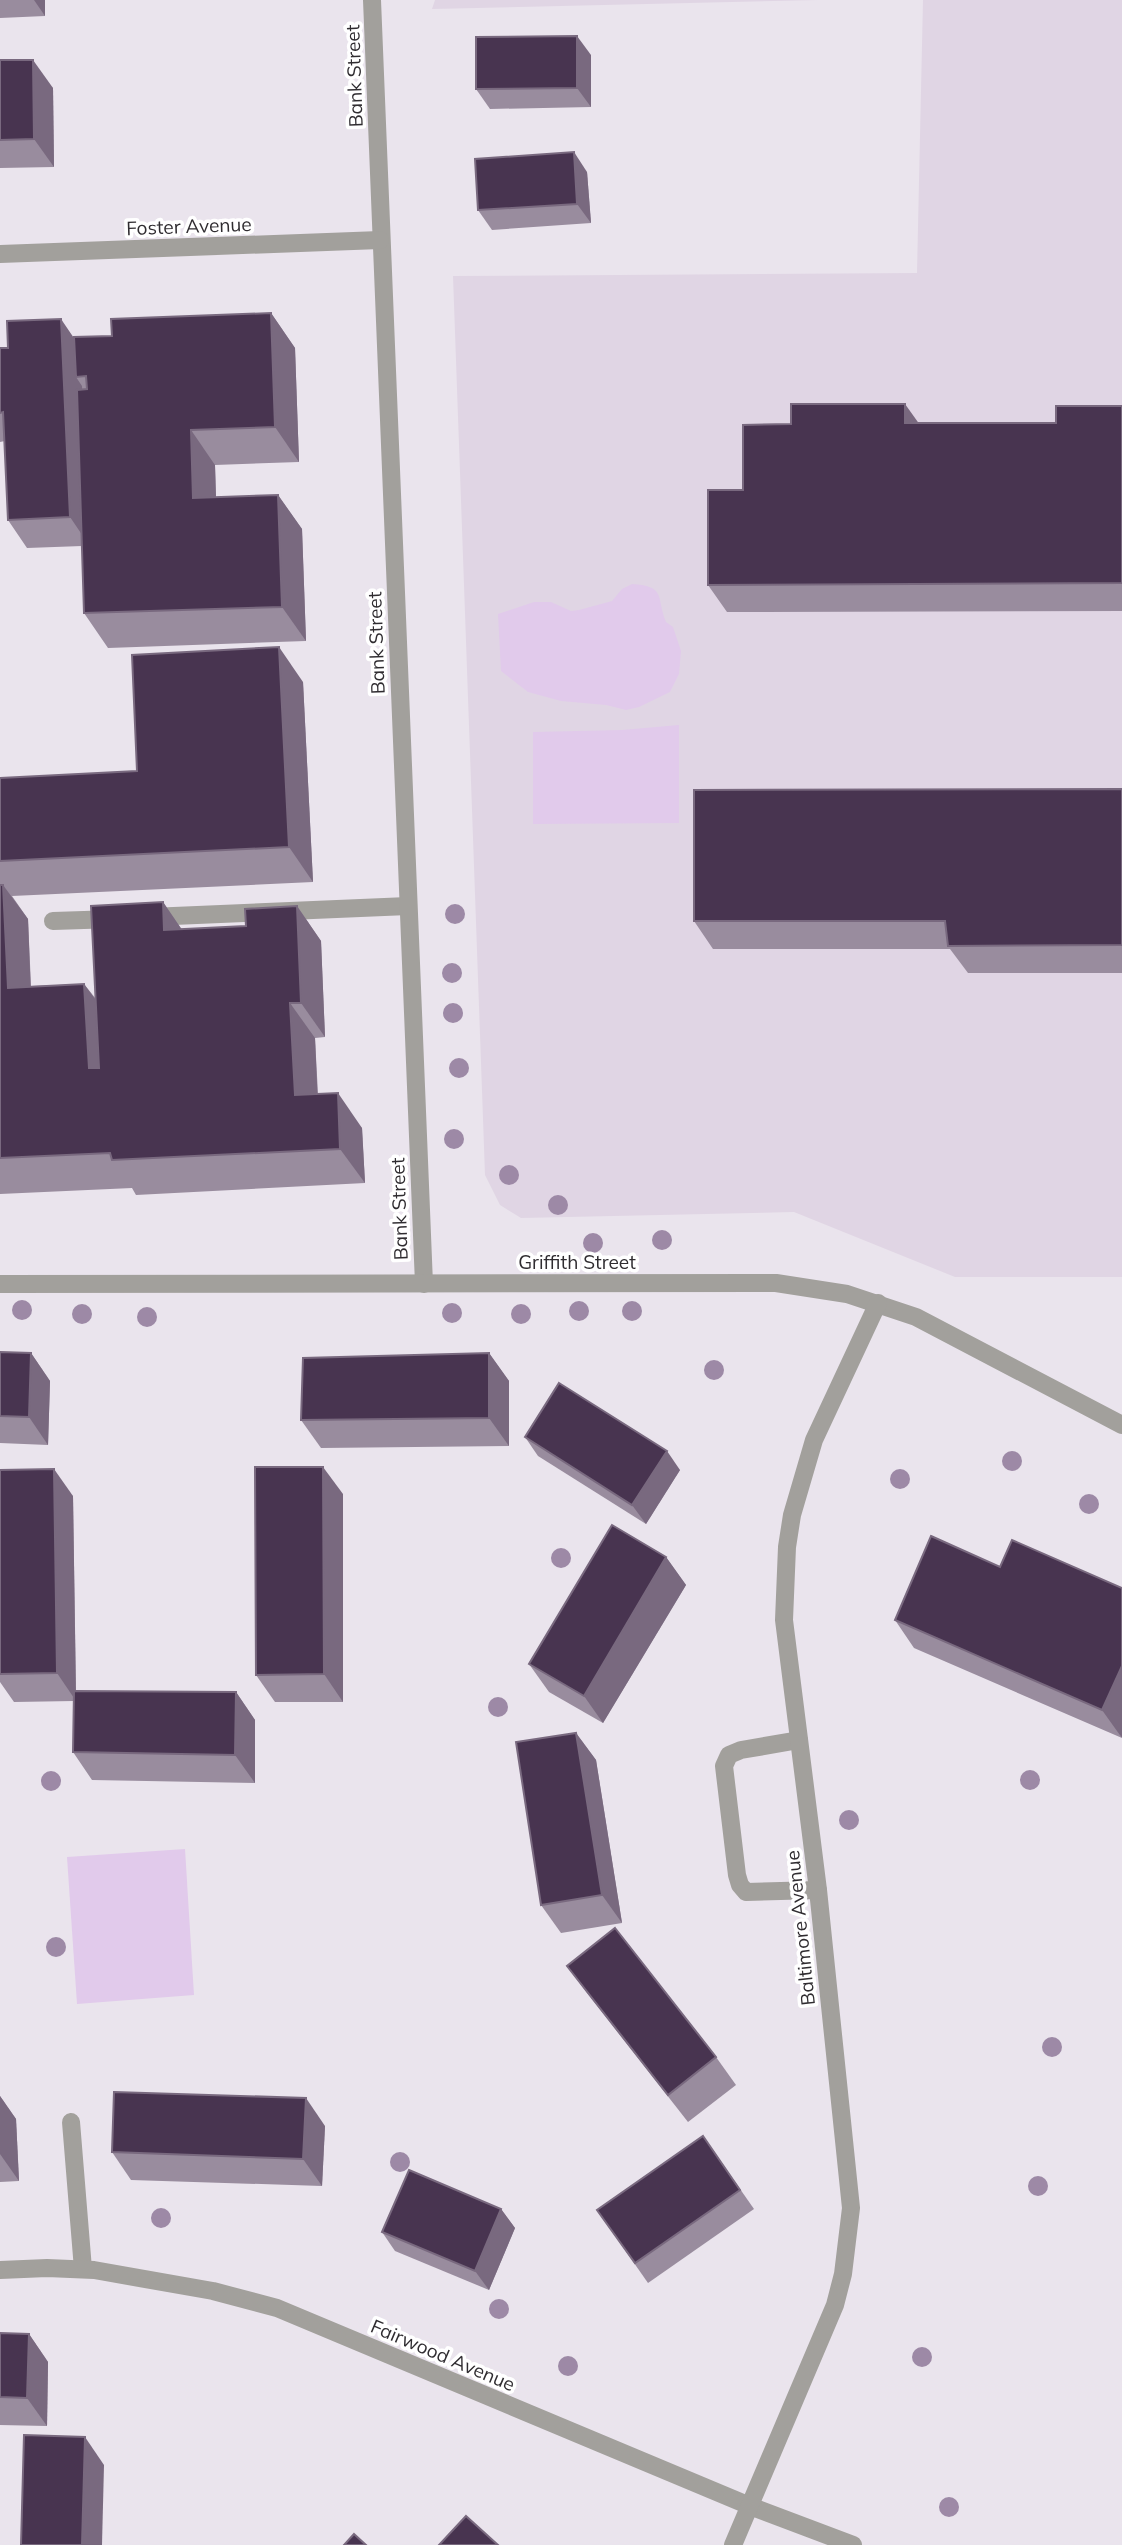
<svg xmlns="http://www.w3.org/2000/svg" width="1122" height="2545" font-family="Mulish,sans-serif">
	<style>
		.built { fill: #e0d5e4 }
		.green { fill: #e1caeb }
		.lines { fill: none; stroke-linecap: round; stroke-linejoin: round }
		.service { stroke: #a2a09c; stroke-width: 18 }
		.minor { stroke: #a2a09c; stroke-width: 18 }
		.tree { fill: #9d89a6 }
		.wall { fill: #998c9e }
		.shaded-wall { fill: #79697f }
		.building { fill: #483450; stroke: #79697f; stroke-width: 2 }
		.labels { text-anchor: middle; stroke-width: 7; stroke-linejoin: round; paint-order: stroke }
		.street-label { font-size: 19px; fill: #2f2c30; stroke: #fff }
	</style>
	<rect width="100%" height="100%" fill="#eae4ed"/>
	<g class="built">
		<path d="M 435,0 L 818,0 L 432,9 Z"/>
		<path d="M 923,0 L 1122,0 L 1122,1277 L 955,1277 L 794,1212 L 521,1218 L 500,1205 L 485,1175 L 453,276 L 917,273 Z"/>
	</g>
	<g class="green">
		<path d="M 632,584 C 667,586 656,598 666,622 L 673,627 L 681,651 L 679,674 L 670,692 L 639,707 L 626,710 L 606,705 L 561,701 L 528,692 L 501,671 L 498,614 L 534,602 L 551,602 L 571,611 L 579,610 L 612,601 L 622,589 Z"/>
		<path d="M 679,725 L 679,823 L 533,824 L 533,732 L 622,730 Z"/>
		<path d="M 185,1849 L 194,1995 L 77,2004 L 67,1857 Z"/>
	</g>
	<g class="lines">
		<g class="service">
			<path d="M 150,917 L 408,906"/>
			<path d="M 53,921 L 115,919"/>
			<path d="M 799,1740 L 741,1750 L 729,1755 L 724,1766 L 737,1875 L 740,1885 L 746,1892 L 818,1890"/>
			<path d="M 71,2122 L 83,2269"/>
		</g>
		<g class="minor">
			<path d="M 372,0 L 424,1284"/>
			<path d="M 0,254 L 380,240"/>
			<path d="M 0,1284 L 776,1283 L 847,1294 L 916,1317 L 1122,1425"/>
			<path d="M 0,2270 L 47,2268 L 94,2270 L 213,2291 L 277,2308 L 750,2506 L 853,2545"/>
			<path d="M 733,2545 L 835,2305 L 843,2274 L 851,2208 L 818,1890 L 784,1620 L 787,1547 L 792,1515 L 814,1440 L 878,1303"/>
		</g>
	</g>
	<g class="tree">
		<circle cx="455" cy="914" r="10"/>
		<circle cx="452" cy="973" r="10"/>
		<circle cx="453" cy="1013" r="10"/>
		<circle cx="459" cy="1068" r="10"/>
		<circle cx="454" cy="1139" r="10"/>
		<circle cx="509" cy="1175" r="10"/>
		<circle cx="558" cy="1205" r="10"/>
		<circle cx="662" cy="1240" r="10"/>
		<circle cx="593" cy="1243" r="10"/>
		<circle cx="22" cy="1310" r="10"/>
		<circle cx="579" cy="1311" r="10"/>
		<circle cx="632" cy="1311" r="10"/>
		<circle cx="452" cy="1313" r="10"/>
		<circle cx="82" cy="1314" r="10"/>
		<circle cx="521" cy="1314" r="10"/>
		<circle cx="147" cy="1317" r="10"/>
		<circle cx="714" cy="1370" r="10"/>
		<circle cx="1012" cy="1461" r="10"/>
		<circle cx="900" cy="1479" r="10"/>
		<circle cx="1089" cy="1504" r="10"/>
		<circle cx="561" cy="1558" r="10"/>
		<circle cx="498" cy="1707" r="10"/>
		<circle cx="1030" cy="1780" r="10"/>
		<circle cx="51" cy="1781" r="10"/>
		<circle cx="849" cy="1820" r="10"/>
		<circle cx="56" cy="1947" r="10"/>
		<circle cx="1052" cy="2047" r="10"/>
		<circle cx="400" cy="2162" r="10"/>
		<circle cx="1038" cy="2186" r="10"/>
		<circle cx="161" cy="2218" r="10"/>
		<circle cx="499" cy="2309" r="10"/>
		<circle cx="922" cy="2357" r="10"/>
		<circle cx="568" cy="2366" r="10"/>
		<circle cx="949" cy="2507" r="10"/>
	</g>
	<g class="wall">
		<path d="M 0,0 L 45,0 L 45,16 L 0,18 Z"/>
		<path d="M 591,55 L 591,107 L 490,109 L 476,89 Z"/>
		<path d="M 0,60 L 53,88 L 54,167 L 0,168 Z"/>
		<path d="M 587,172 L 591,223 L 492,230 L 478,210 Z"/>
		<path d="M 271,313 L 295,348 L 299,462 L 215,465 L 216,497 L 278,495 L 302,529 L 306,641 L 108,648 L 84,613 L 82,546 L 27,548 L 8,520 L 5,441 L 0,442 L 0,348 L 74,338 L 112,336 Z"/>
		<path d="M 1122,406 L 1122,611 L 727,612 L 708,585 L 743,490 L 791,424 L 1056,423 Z"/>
		<path d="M 303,682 L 313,882 L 12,896 L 28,919 L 31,986 L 84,984 L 96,999 L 163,902 L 182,930 L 246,926 L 297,906 L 321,941 L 325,1037 L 315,1038 L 318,1094 L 362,1128 L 365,1183 L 136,1195 L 132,1188 L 0,1194 L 0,778 L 137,771 Z"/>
		<path d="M 1122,789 L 1122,973 L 968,973 L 950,949 L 713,949 L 694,921 Z"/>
		<path d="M 0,1352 L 31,1353 L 50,1381 L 48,1445 L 0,1443 Z"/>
		<path d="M 489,1353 L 509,1381 L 509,1446 L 321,1448 L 301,1420 Z"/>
		<path d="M 525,1437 L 680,1470 L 646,1524 L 538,1456 Z"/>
		<path d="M 0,1470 L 73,1496 L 76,1691 L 236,1692 L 255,1720 L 255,1783 L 92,1780 L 73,1752 L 74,1701 L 14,1702 L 0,1682 Z"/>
		<path d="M 343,1494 L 343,1702 L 275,1702 L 256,1675 Z"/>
		<path d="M 1012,1540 L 1122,1738 L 914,1648 L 895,1620 L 1000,1567 Z"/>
		<path d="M 666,1557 L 686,1585 L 603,1723 L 549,1692 L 529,1664 Z"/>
		<path d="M 576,1733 L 596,1760 L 622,1923 L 561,1933 L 541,1905 Z"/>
		<path d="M 567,1966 L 716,2057 L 736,2085 L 688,2122 L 587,1993 Z"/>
		<path d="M 0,2096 L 16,2119 L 19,2181 L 0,2182 Z"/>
		<path d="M 325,2126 L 322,2186 L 131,2180 L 112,2152 Z"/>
		<path d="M 703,2136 L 754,2209 L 648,2283 L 597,2210 Z"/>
		<path d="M 501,2209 L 515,2228 L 489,2290 L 395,2251 L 382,2232 Z"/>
		<path d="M 0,2333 L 29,2334 L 48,2362 L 47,2426 L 0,2425 Z"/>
	</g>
	<g class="shaded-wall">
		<path d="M 34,0 L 45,0 L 45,16 Z"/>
		<path d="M 577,36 L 591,55 L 591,107 L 577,88 Z"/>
		<path d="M 33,60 L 53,88 L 54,167 L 34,139 Z"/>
		<path d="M 574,152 L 587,172 L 591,223 L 577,204 Z"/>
		<path d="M 271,313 L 295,348 L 299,462 L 275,427 Z"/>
		<path d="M 61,319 L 80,347 L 76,377 L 82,386 L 89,545 L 70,517 Z"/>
		<path d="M 905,404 L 925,432 L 905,423 Z"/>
		<path d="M 191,430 L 215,465 L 217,532 L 193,498 Z"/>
		<path d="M 278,495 L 302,529 L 306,641 L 282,607 Z"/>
		<path d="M 279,647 L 303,682 L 313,882 L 289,847 Z"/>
		<path d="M 3,885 L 28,919 L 32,1022 L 8,988 Z"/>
		<path d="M 163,902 L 187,937 L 164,930 Z"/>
		<path d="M 297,906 L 321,941 L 325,1037 L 301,1003 Z"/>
		<path d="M 84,984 L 109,1018 L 113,1103 L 89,1068 Z"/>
		<path d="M 290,1003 L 315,1038 L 319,1130 L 295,1095 Z"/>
		<path d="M 338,1093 L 362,1128 L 365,1183 L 340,1149 Z"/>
		<path d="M 31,1353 L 50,1381 L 48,1445 L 29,1417 Z"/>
		<path d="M 489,1353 L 509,1381 L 509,1446 L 489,1418 Z"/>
		<path d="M 667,1451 L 680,1470 L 646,1524 L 632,1505 Z"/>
		<path d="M 323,1467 L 343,1494 L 343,1702 L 324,1674 Z"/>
		<path d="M 54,1469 L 73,1496 L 76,1701 L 57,1673 Z"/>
		<path d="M 666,1557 L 686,1585 L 603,1723 L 584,1696 Z"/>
		<path d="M 1122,1666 L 1122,1738 L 1102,1710 Z"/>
		<path d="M 236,1692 L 255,1720 L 255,1783 L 235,1755 Z"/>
		<path d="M 576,1733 L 596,1760 L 622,1923 L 602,1895 Z"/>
		<path d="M 0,2096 L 16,2119 L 19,2181 L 0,2154 Z"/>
		<path d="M 306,2098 L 325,2126 L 322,2186 L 303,2159 Z"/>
		<path d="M 501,2209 L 515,2228 L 489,2290 L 475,2271 Z"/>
		<path d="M 29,2334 L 48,2362 L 47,2426 L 27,2398 Z"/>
		<path d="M 85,2437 L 104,2465 L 102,2545 L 82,2545 Z"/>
	</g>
	<g class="building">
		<path d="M 577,36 L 577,88 L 476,89 L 476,37 Z"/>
		<path d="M 0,60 L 33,60 L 34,139 L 0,140 Z"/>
		<path d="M 574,152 L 577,204 L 478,210 L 475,159 Z"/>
		<path d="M 271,313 L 275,427 L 191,430 L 193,498 L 278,495 L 282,607 L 84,613 L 77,390 L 87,389 L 86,376 L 76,377 L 74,337 L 112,336 L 111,319 Z"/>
		<path d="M 61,319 L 70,517 L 8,520 L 3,412 L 0,413 L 0,348 L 8,348 L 7,321 Z"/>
		<path d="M 791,404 L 905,404 L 905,423 L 1056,423 L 1056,406 L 1122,406 L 1122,583 L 708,585 L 708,490 L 743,490 L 743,425 L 791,424 Z"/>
		<path d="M 279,647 L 289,847 L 0,861 L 0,778 L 137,771 L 132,655 Z"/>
		<path d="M 1122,789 L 1122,945 L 948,946 L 945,921 L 694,921 L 694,790 Z"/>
		<path d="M 0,885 L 3,885 L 8,988 L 84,984 L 89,1068 L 99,1068 L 91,906 L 163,902 L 164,930 L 246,926 L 245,909 L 297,906 L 301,1003 L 290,1003 L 295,1095 L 338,1093 L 340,1149 L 112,1160 L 110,1153 L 0,1158 Z"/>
		<path d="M 0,1352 L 31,1353 L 29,1417 L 0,1416 Z"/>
		<path d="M 489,1353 L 489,1418 L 301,1420 L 303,1358 Z"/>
		<path d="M 559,1383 L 667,1451 L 632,1505 L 525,1437 Z"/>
		<path d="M 255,1467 L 323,1467 L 324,1674 L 256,1675 Z"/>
		<path d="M 54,1469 L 57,1673 L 0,1674 L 0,1470 Z"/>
		<path d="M 612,1525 L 666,1557 L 584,1696 L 529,1664 Z"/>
		<path d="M 931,1536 L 1000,1567 L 1012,1540 L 1122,1588 L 1122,1666 L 1102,1710 L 895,1620 Z"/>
		<path d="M 74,1691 L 236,1692 L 235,1755 L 73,1752 Z"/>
		<path d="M 576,1733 L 602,1895 L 541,1905 L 516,1742 Z"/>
		<path d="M 615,1928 L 716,2057 L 668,2095 L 567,1966 Z"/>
		<path d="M 114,2092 L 306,2098 L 303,2159 L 112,2152 Z"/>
		<path d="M 703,2136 L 740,2190 L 635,2263 L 597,2210 Z"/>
		<path d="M 409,2170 L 501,2209 L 475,2271 L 382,2232 Z"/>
		<path d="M 0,2333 L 29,2334 L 27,2398 L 0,2397 Z"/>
		<path d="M 24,2435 L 85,2437 L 82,2545 L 21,2545 Z"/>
		<path d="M 466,2516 L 498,2545 L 439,2545 Z"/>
		<path d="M 354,2534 L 366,2545 L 344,2545 Z"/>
	</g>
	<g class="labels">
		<g class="street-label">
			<text transform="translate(354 76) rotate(-92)" y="7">Bank Street</text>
			<text transform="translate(189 226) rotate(-2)" y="7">Foster Avenue</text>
			<text transform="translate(376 643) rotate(-92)" y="7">Bank Street</text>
			<text transform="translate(399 1209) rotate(-92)" y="7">Bank Street</text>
			<text x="577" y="1269">Griffith Street</text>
			<text transform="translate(800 1928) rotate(-96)" y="7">Baltimore Avenue</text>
			<text transform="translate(443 2355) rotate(23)" y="7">Fairwood Avenue</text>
		</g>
	</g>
</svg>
